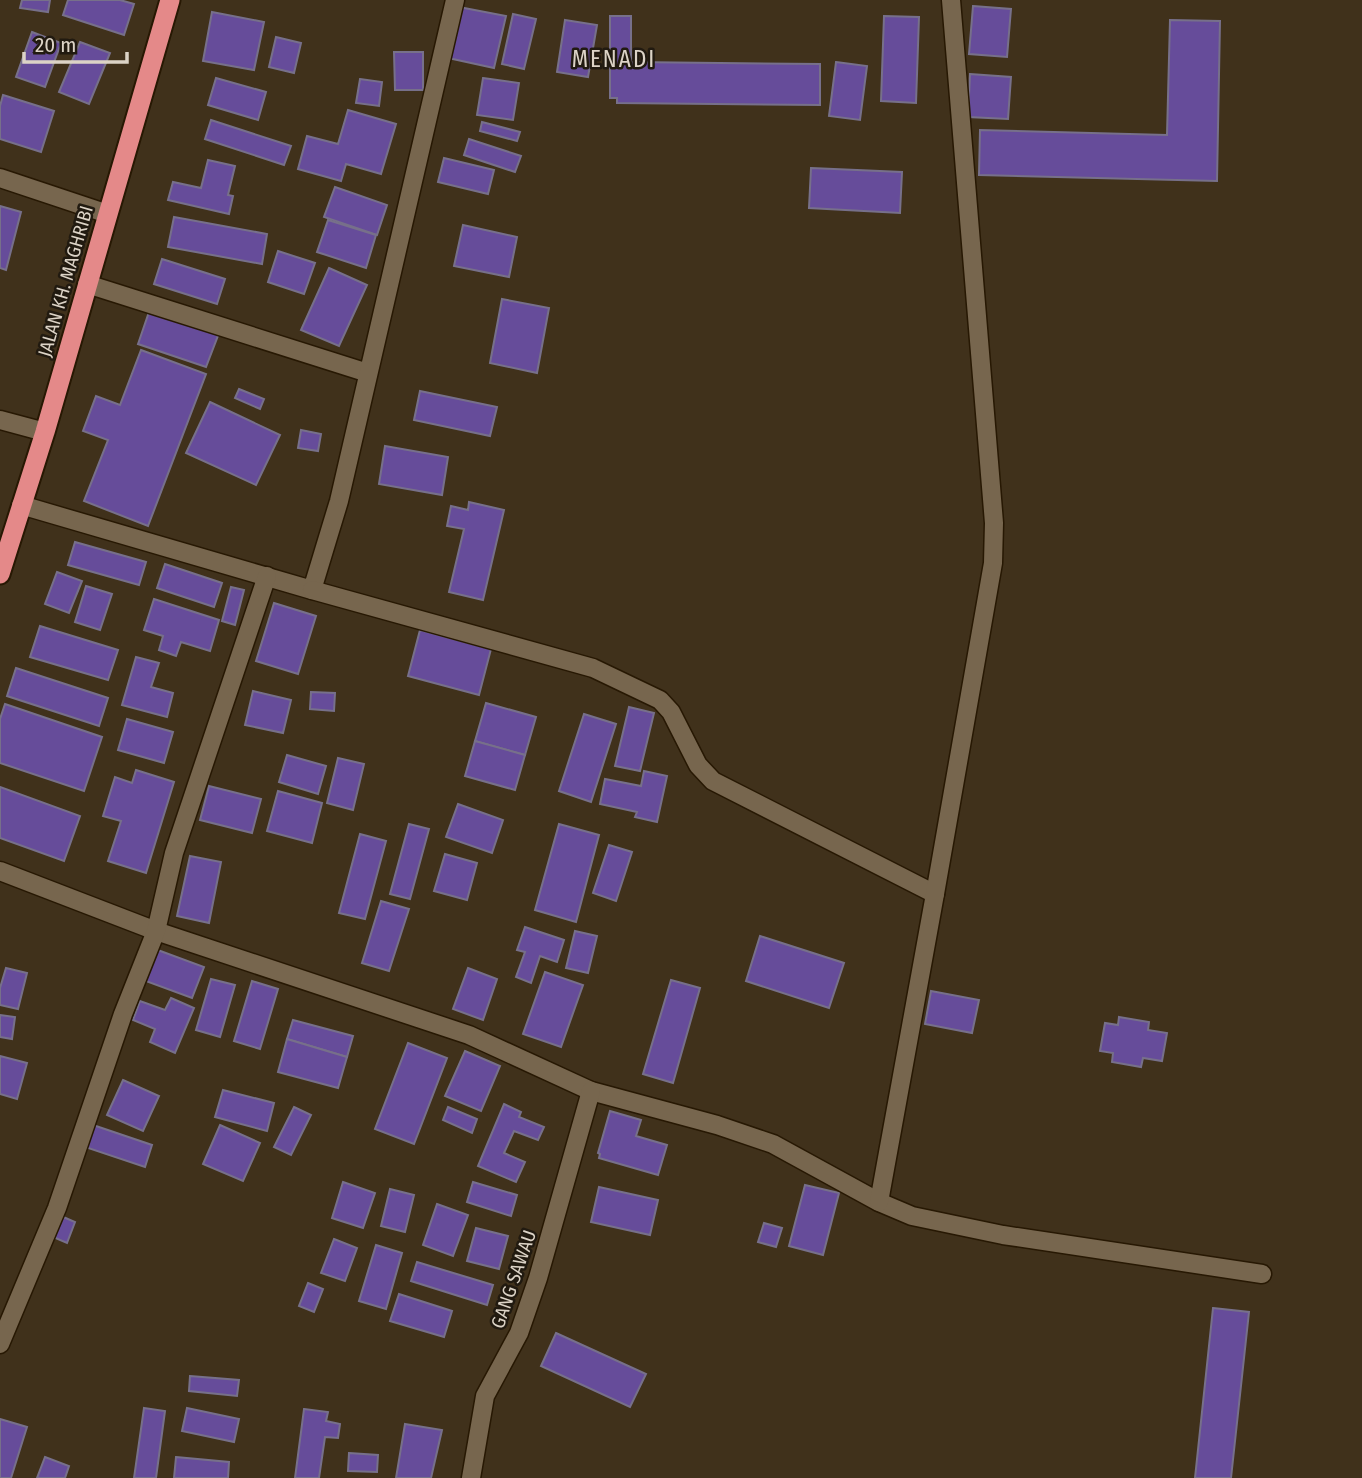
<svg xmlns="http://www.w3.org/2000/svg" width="1362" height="1478" font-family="'Fira Sans Condensed',sans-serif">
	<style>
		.building { fill: #664c9a; stroke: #77708a; stroke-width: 2 }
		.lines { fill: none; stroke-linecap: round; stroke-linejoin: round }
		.minor-casing { stroke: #271803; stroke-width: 21 }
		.trunk-casing { stroke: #271803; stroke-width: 23 }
		.minor { stroke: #77664e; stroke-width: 18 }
		.trunk { stroke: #e48989; stroke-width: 19 }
		.labels { text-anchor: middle; stroke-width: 5; stroke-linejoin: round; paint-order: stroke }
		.street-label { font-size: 19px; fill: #dcd3c6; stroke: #211a10 }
		.quarter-label { font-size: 23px; letter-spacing: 2px; fill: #dcd3c6; stroke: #211a10 }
	</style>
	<rect width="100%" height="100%" fill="#40311b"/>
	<g class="building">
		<path d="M 22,0 L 50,0 L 48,12 L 20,8 Z"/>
		<path d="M 68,0 L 120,0 L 134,4 L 124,35 L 63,15 Z"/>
		<path d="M 973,6 L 1011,9 L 1007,57 L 969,54 Z"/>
		<path d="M 459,7 L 506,16 L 494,68 L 448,58 Z"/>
		<path d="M 212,12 L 264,22 L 254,70 L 203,61 Z"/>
		<path d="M 513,14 L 536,19 L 524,69 L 502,64 Z"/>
		<path d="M 610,16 L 631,16 L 631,62 L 820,64 L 820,105 L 617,103 L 617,98 L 610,98 Z"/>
		<path d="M 884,16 L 919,17 L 916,103 L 881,101 Z"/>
		<path d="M 565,20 L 597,25 L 588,77 L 557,72 Z"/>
		<path d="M 1170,20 L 1220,21 L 1217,181 L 979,175 L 980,130 L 1167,135 Z"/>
		<path d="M 32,32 L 61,43 L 45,87 L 16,77 Z"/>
		<path d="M 276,37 L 301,43 L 294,73 L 269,67 Z"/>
		<path d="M 80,42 L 110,53 L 89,104 L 59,92 Z"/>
		<path d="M 394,52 L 423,52 L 423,90 L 395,90 Z"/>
		<path d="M 836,62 L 867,66 L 860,120 L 829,116 Z"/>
		<path d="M 970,74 L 1011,77 L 1008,119 L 968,117 Z"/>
		<path d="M 216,78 L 266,92 L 258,120 L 208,105 Z"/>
		<path d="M 483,78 L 519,83 L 513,120 L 477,115 Z"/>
		<path d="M 360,79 L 382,82 L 379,106 L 356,103 Z"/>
		<path d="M 3,95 L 54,111 L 41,152 L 0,139 L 0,106 Z"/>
		<path d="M 348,110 L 396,124 L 381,174 L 346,164 L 341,181 L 298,169 L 307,136 L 338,144 Z"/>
		<path d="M 211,120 L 291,146 L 284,165 L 205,139 Z"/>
		<path d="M 482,122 L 520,132 L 517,141 L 480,131 Z"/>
		<path d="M 469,139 L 521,156 L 515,172 L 464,155 Z"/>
		<path d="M 444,158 L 494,170 L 488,194 L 438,182 Z"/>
		<path d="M 208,160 L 235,166 L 228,195 L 233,196 L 229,214 L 168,200 L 173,182 L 201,188 Z"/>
		<path d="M 811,168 L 902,172 L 900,213 L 809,208 Z"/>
		<path d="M 335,187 L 387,205 L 377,235 L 324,217 Z"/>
		<path d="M 0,206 L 21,212 L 6,270 L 0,268 Z"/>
		<path d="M 174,217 L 267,234 L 262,264 L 168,247 Z"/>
		<path d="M 328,220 L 376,235 L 366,268 L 317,252 Z"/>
		<path d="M 463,225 L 517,237 L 509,277 L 454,266 Z"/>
		<path d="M 278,251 L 315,263 L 304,294 L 268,282 Z"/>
		<path d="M 162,259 L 225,279 L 217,304 L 154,284 Z"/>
		<path d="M 329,268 L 367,285 L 339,346 L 301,330 Z"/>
		<path d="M 502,299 L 549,308 L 537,373 L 490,363 Z"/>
		<path d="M 150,309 L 219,333 L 206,367 L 138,344 Z"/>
		<path d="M 141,350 L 206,374 L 148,526 L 84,501 L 108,440 L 83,431 L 96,396 L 120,405 Z"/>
		<path d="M 239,389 L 264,399 L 260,409 L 235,398 Z"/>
		<path d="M 420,391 L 497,407 L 490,436 L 414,420 Z"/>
		<path d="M 210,402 L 280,435 L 256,485 L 186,453 Z"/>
		<path d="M 301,430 L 321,434 L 318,451 L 298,448 Z"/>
		<path d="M 385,446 L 448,457 L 442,495 L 379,484 Z"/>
		<path d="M 469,502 L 504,510 L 483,600 L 449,592 L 464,529 L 447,526 L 451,506 L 468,510 Z"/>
		<path d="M 75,542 L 146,562 L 139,585 L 68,565 Z"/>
		<path d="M 165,564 L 222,583 L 214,607 L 157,588 Z"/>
		<path d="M 57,572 L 82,581 L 69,613 L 45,604 Z"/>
		<path d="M 86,586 L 112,594 L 100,630 L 75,622 Z"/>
		<path d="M 231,587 L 244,590 L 235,625 L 222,621 Z"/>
		<path d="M 154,599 L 219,620 L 210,651 L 181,642 L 176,656 L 159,650 L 163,636 L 144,630 Z"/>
		<path d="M 274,603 L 316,616 L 298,674 L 256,661 Z"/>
		<path d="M 40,626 L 118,650 L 108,680 L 30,657 Z"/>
		<path d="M 420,630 L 491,649 L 479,695 L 408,676 Z"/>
		<path d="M 136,657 L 159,663 L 151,687 L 173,693 L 167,717 L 122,705 Z"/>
		<path d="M 16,668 L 108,698 L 99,726 L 7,696 Z"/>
		<path d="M 253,691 L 291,700 L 283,733 L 245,725 Z"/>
		<path d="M 311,692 L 335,693 L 334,711 L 310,709 Z"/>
		<path d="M 486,703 L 536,717 L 525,755 L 475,741 Z"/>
		<path d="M 5,704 L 102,737 L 84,791 L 0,763 L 0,719 Z"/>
		<path d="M 629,707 L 654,713 L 640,771 L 615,766 Z"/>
		<path d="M 584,714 L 616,724 L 591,802 L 559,791 Z"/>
		<path d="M 127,719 L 173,732 L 164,763 L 118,750 Z"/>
		<path d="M 475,741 L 525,755 L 515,790 L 465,776 Z"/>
		<path d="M 287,755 L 326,766 L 318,794 L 279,782 Z"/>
		<path d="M 338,758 L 364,764 L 353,810 L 327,803 Z"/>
		<path d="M 136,770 L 174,782 L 146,873 L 108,861 L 121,821 L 103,816 L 115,777 L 132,783 Z"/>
		<path d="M 644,771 L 667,776 L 657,822 L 635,817 L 637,812 L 600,804 L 605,779 L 641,786 Z"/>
		<path d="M 209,786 L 261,799 L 252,833 L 200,820 Z"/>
		<path d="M 0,787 L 80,816 L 64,861 L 0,838 Z"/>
		<path d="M 278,791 L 322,803 L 312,843 L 267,831 Z"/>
		<path d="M 458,804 L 503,820 L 492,853 L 446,837 Z"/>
		<path d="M 409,824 L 429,829 L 410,899 L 390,894 Z"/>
		<path d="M 559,824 L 599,835 L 576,922 L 535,910 Z"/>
		<path d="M 360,834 L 386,841 L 365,919 L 339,913 Z"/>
		<path d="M 609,845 L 632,852 L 616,901 L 593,893 Z"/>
		<path d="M 445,854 L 477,863 L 467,900 L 434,891 Z"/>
		<path d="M 190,856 L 221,862 L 209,923 L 177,916 Z"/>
		<path d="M 381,901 L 409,909 L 389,971 L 362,963 Z"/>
		<path d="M 525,927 L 564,940 L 557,962 L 540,956 L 531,983 L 516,977 L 525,952 L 517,950 Z"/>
		<path d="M 575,931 L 597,936 L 588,973 L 566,968 Z"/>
		<path d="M 760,936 L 844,963 L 829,1008 L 746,981 Z"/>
		<path d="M 155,949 L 204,967 L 192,998 L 143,980 Z"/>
		<path d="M 6,968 L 27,973 L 18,1009 L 0,1005 L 0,988 Z"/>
		<path d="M 468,968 L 497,979 L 483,1020 L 453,1009 Z"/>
		<path d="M 545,972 L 583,985 L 561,1047 L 523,1034 Z"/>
		<path d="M 211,979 L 235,985 L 220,1037 L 196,1030 Z"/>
		<path d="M 671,980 L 700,988 L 673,1083 L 643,1074 Z"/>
		<path d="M 252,981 L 278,989 L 260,1049 L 234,1041 Z"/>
		<path d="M 931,991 L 979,1000 L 972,1033 L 925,1024 Z"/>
		<path d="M 171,998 L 194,1008 L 175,1053 L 150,1042 L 155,1029 L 133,1020 L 140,1001 L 165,1010 Z"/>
		<path d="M 0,1015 L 15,1017 L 12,1039 L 0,1037 Z"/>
		<path d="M 1119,1017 L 1149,1022 L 1148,1030 L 1167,1033 L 1162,1061 L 1143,1058 L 1141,1067 L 1112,1062 L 1113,1053 L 1100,1051 L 1105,1023 L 1118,1025 Z"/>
		<path d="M 293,1020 L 353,1036 L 347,1057 L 287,1039 Z"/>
		<path d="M 287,1039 L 347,1057 L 338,1088 L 278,1072 Z"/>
		<path d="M 408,1043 L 447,1058 L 414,1144 L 375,1129 Z"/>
		<path d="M 465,1051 L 500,1066 L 481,1111 L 445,1096 Z"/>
		<path d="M 0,1056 L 27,1063 L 17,1099 L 0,1094 Z"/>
		<path d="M 123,1080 L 159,1096 L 143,1131 L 107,1115 Z"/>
		<path d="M 223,1090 L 274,1103 L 267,1131 L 215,1117 Z"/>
		<path d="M 504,1104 L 521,1112 L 519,1117 L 544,1127 L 538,1140 L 514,1131 L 504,1153 L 525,1162 L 516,1182 L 478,1166 Z"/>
		<path d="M 294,1107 L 311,1115 L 291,1155 L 274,1147 Z"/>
		<path d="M 448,1107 L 477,1119 L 472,1133 L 443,1120 Z"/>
		<path d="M 610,1111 L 641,1120 L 636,1136 L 667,1145 L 658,1175 L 599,1158 L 600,1154 L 598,1153 Z"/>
		<path d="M 93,1125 L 152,1145 L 145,1167 L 85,1147 Z"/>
		<path d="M 220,1125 L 260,1143 L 243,1181 L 203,1164 Z"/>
		<path d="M 343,1182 L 375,1193 L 363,1228 L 332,1218 Z"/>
		<path d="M 473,1182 L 517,1195 L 511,1216 L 467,1202 Z"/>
		<path d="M 805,1185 L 839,1193 L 823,1255 L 789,1246 Z"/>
		<path d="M 599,1187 L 658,1200 L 650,1235 L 591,1222 Z"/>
		<path d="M 390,1189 L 414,1195 L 405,1232 L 381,1226 Z"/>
		<path d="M 437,1204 L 468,1215 L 453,1256 L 423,1245 Z"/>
		<path d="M 61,1216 L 75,1222 L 67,1243 L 53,1237 Z"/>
		<path d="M 764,1223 L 782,1228 L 776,1247 L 758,1242 Z"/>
		<path d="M 476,1228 L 508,1236 L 499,1269 L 467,1261 Z"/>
		<path d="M 334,1239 L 357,1248 L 345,1281 L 321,1273 Z"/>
		<path d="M 376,1245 L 402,1253 L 386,1309 L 359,1301 Z"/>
		<path d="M 417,1262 L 493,1285 L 487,1305 L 411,1281 Z"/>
		<path d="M 308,1283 L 323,1289 L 314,1312 L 299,1306 Z"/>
		<path d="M 399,1294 L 452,1311 L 444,1337 L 390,1321 Z"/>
		<path d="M 1213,1308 L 1249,1312 L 1231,1478 L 1195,1478 Z"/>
		<path d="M 556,1333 L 646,1374 L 630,1407 L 541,1366 Z"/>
		<path d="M 190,1376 L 239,1380 L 237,1396 L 189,1391 Z"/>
		<path d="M 144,1408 L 165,1411 L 156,1478 L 134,1478 Z"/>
		<path d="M 187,1408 L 239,1419 L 234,1442 L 182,1431 Z"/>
		<path d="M 304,1409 L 328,1412 L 326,1421 L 340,1424 L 338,1438 L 325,1437 L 319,1478 L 295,1478 Z"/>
		<path d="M 0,1419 L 27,1427 L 11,1478 L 0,1478 Z"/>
		<path d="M 405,1424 L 442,1430 L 431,1478 L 396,1478 Z"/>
		<path d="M 349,1453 L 378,1455 L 377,1472 L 348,1471 Z"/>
		<path d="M 45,1457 L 69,1466 L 65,1478 L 37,1478 Z"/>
		<path d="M 176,1457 L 229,1462 L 228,1478 L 174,1478 Z"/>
	</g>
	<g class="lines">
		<g class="minor-casing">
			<g id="minor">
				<path d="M 0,178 L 108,214"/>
				<path d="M 87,284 L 368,373"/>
				<path d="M 0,420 L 45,432"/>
				<path d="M 21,505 L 312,590 L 339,501 L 455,0"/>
				<path d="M 312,590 L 593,668 L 660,700 L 671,712 L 698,765 L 713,781 L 935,894"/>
				<path d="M 0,871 L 156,931 L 469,1035 L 591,1091 L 717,1125 L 773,1144 L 879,1202 L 912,1216 L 1003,1235 L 1262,1274"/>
				<path d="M 879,1202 L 935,894 L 993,563 L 994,523 L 951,0"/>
				<path d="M 0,1344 L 57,1208 L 123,1014 L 156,931 L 174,853 L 267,576"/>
				<path d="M 471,1478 L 485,1396 L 519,1333 L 538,1278 L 591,1091"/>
			</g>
		</g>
		<g class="trunk-casing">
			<path id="trunk" d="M 0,574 L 45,432 L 170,0"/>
		</g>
		<use href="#minor" class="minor"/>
		<use href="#trunk" class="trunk"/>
	</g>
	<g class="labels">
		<g class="street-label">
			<text transform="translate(65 281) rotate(-74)" y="7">JALAN KH. MAGHRIBI</text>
			<text transform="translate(513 1279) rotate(-71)" y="7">GANG SAWAU</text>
		</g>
		<g class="quarter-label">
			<text x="614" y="67">MENADI</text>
		</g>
	</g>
	<path d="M24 52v10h103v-10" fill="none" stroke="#dcd3c6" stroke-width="3.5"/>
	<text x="35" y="52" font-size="21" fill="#dcd3c6" stroke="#211a10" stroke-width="5" paint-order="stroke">20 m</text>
</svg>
